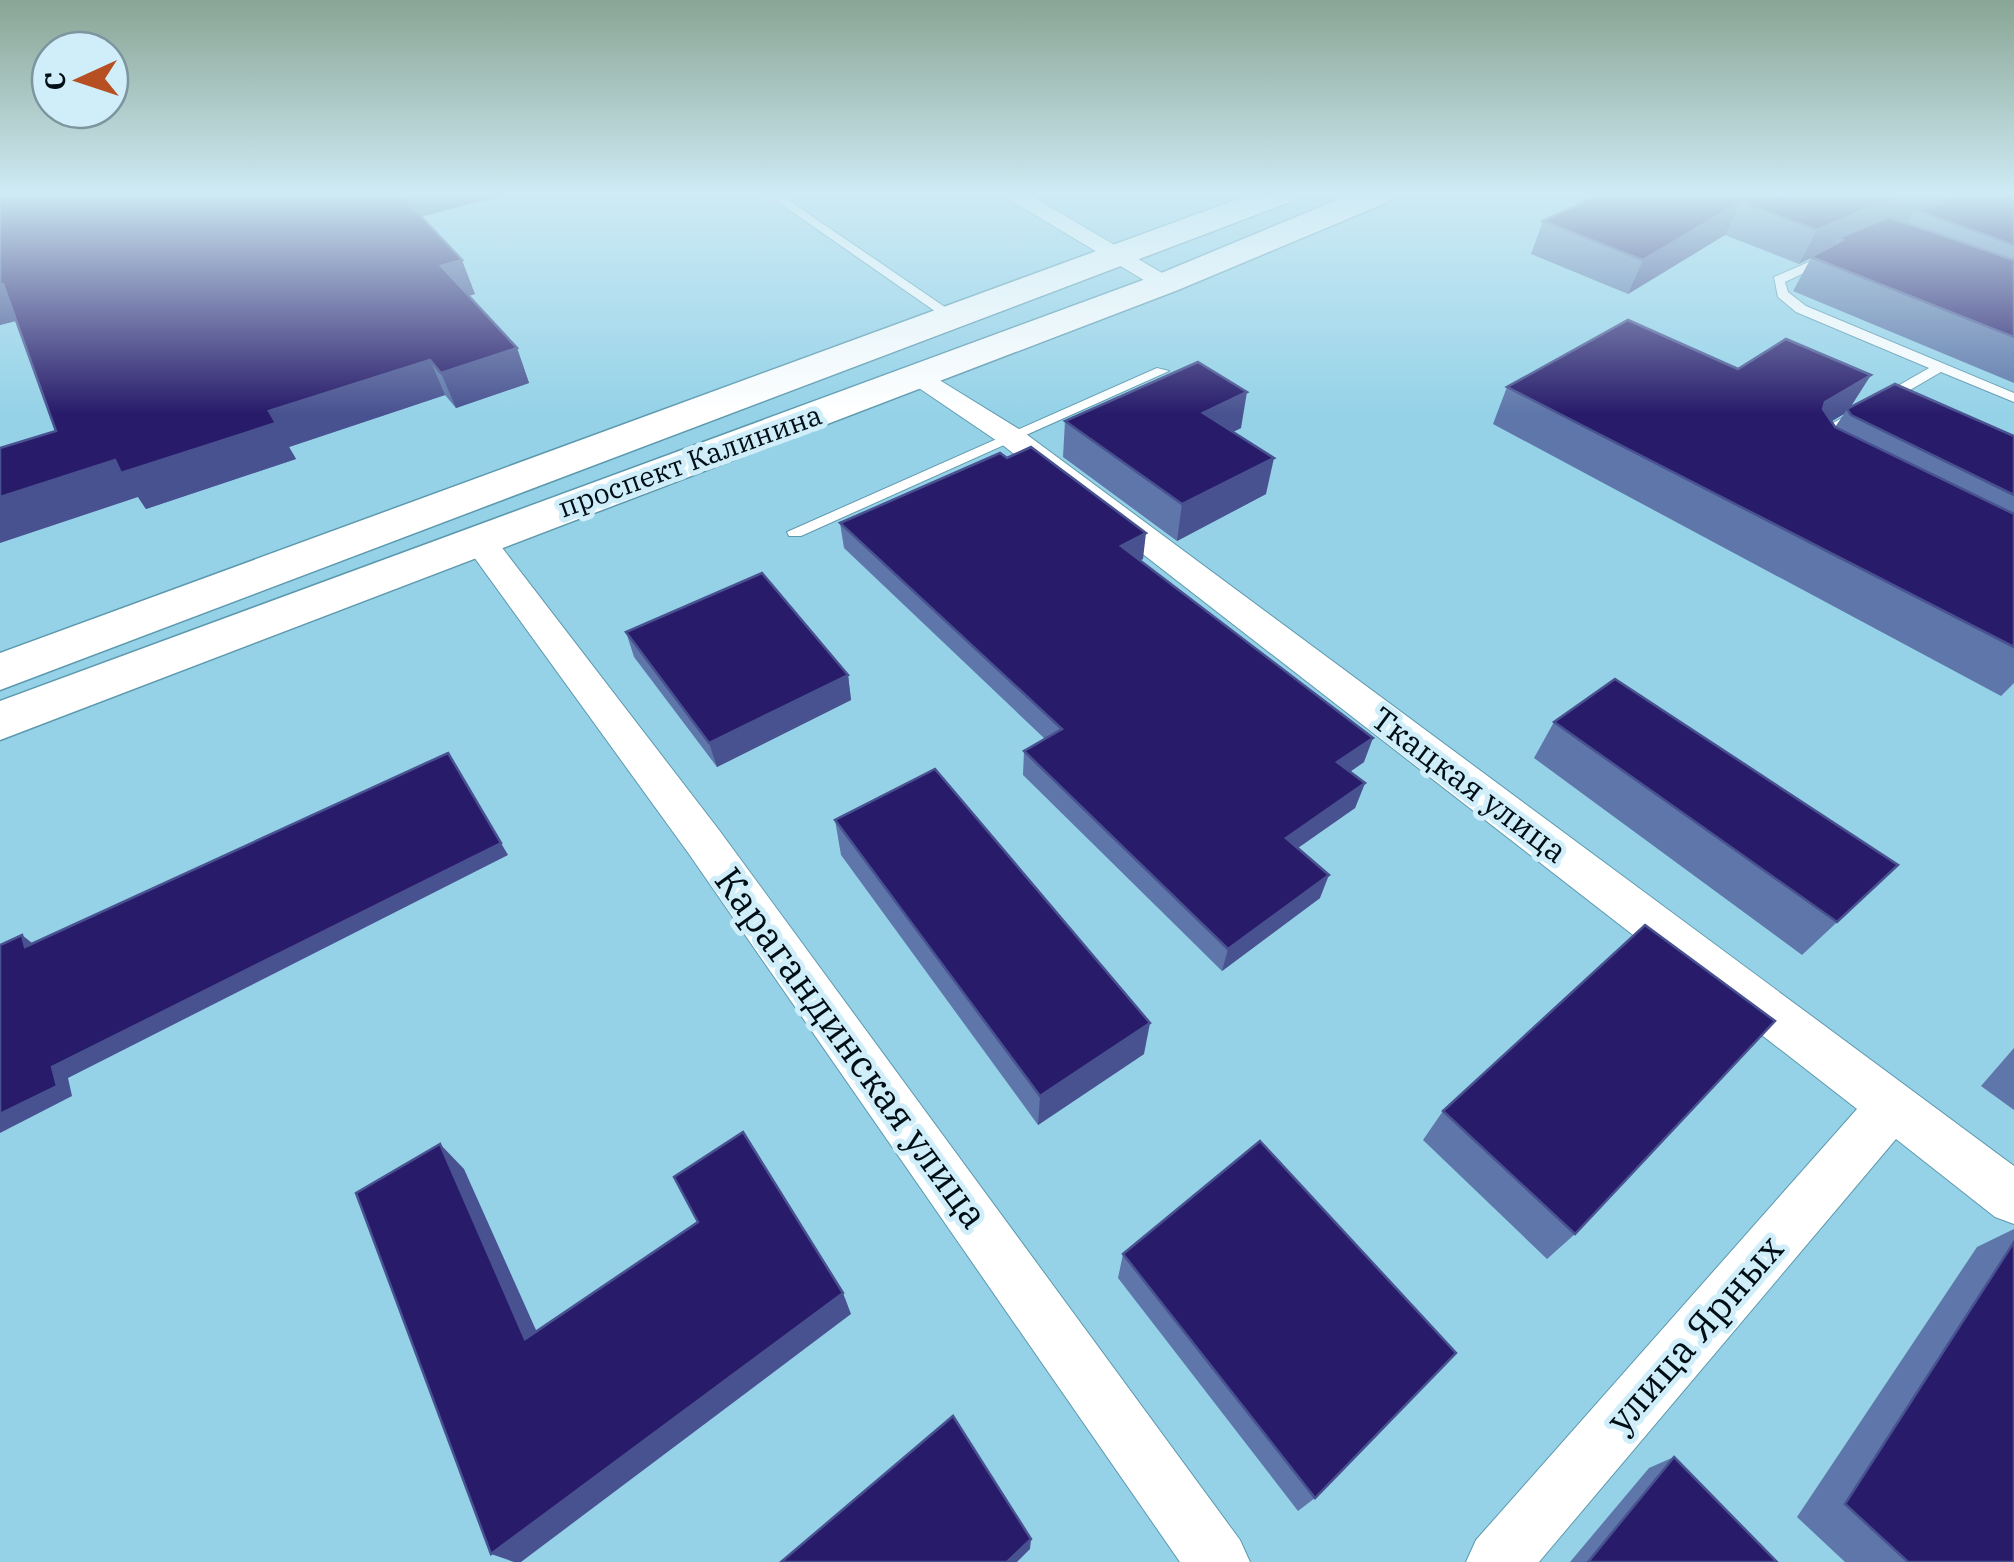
<svg xmlns="http://www.w3.org/2000/svg" width="2014" height="1562" font-family="'IBM Plex Serif',serif">
	<style>
		.lines { fill: none; stroke-linecap: round; stroke-linejoin: round }
		.lane-casing { stroke: #5d99ae; stroke-width: 2 }
		.street-casing { stroke: #5d99ae; stroke-width: 2 }
		.secondary-casing { stroke: #5d99ae; stroke-width: 3 }
		.lane { fill: #fff; fill-rule: evenodd }
		.street { fill: #fff; fill-rule: evenodd }
		.secondary { fill: #fff; fill-rule: evenodd }
		.wall { fill: #5e76a9; fill-rule: evenodd }
		.shaded-wall { fill: #495290 }
		.building { fill: #281b6a; stroke: #495290; stroke-width: 2.5 }
		.labels { text-anchor: middle; stroke-width: 10; stroke-linejoin: round; paint-order: stroke }
		.far-street-label { font-size: 28px; fill: #000f16; stroke: #d0eef9 }
		.street-label { font-size: 32px; fill: #000f16; stroke: #d0eef9 }
		.near-street-label { font-size: 38px; fill: #000f16; stroke: #d0eef9 }
	</style>
	<rect width="100%" height="100%" fill="#95d2e8"/>
	<g class="lines">
		<g class="lane-casing">
			<g id="lane">
				<path d="M 768,195 L 781,195 L 961,318 L 949,321 Z"/>
				<path d="M 1823,256 L 1833,259 L 1785,282 L 1788,292 L 1806,306 L 2014,393 L 2014,402 L 1941,372 L 1817,444 L 1807,444 L 1807,438 L 1929,368 L 1796,312 L 1778,297 L 1774,277 Z"/>
				<path d="M 1157,368 L 1169,371 L 801,536 L 789,536 L 787,532 Z"/>
			</g>
		</g>
		<g class="street-casing">
			<g id="street">
				<path d="M 1002,195 L 1030,195 L 1179,283 L 1166,291 L 1157,288 Z"/>
				<path d="M 920,368 L 1022,431 L 2014,1166 L 2014,1224 L 1995,1217 L 1896,1139 L 1539,1562 L 1466,1562 L 1476,1540 L 1857,1109 L 1000,443 L 910,382 L 906,376 L 910,370 Z"/>
				<path d="M 478,529 L 490,532 L 719,830 L 1240,1540 L 1250,1562 L 1180,1562 L 689,854 L 466,546 L 462,539 L 466,532 Z"/>
			</g>
		</g>
		<g class="secondary-casing">
			<g id="secondary">
				<path d="M 1249,195 L 1294,195 L 1290,202 L 0,690 L 0,653 Z"/>
				<path d="M 1349,195 L 1392,195 L 1388,202 L 1178,290 L 0,740 L 0,701 L 1154,276 Z"/>
			</g>
		</g>
		<use href="#lane" class="lane"/>
		<use href="#street" class="street"/>
		<use href="#secondary" class="secondary"/>
	</g>
	<g class="wall">
		<path d="M 0,195 L 505,195 L 421,217 L 475,294 L 469,296 L 517,348 L 529,383 L 456,408 L 445,395 L 289,447 L 296,459 L 146,509 L 138,497 L 56,431 L 16,321 L 0,325 Z"/>
		<path d="M 1599,195 L 2014,195 L 2014,383 L 1793,291 L 1811,258 L 1799,264 L 1725,235 L 1628,294 L 1531,254 L 1543,221 Z"/>
		<path d="M 1738,369 L 1850,408 L 2014,436 L 2014,683 L 2001,696 L 1493,424 L 1507,387 ZM 1844,414 L 1835,427 L 1831,421 Z"/>
		<path d="M 1065,421 L 1241,428 L 1233,432 L 1266,494 L 1177,541 L 1063,457 Z"/>
		<path d="M 840,523 L 1143,559 L 1140,560 L 1364,762 L 1350,772 L 1365,783 L 1355,808 L 1298,848 L 1320,898 L 1222,971 L 1023,775 L 1024,751 L 1045,739 L 844,548 Z"/>
		<path d="M 626,632 L 848,675 L 851,700 L 717,767 L 634,657 Z"/>
		<path d="M 1554,722 L 1898,865 L 1802,955 L 1534,758 Z"/>
		<path d="M 835,820 L 1144,1054 L 1038,1125 L 841,855 Z"/>
		<path d="M 2014,1048 L 2014,1110 L 1981,1086 Z"/>
		<path d="M 1443,1111 L 1575,1234 L 1547,1259 L 1423,1140 Z"/>
		<path d="M 2014,1229 L 2014,1562 L 1845,1562 L 1797,1517 L 1977,1247 Z"/>
		<path d="M 1123,1254 L 1315,1498 L 1298,1511 L 1118,1278 Z"/>
		<path d="M 1674,1457 L 1777,1562 L 1570,1562 L 1649,1468 Z"/>
	</g>
	<g class="shaded-wall">
		<path d="M 397,195 L 505,195 L 407,220 Z"/>
		<path d="M 1919,195 L 1959,195 L 1927,214 L 1915,210 L 1905,226 L 1843,240 L 1838,238 L 1832,248 L 1799,264 L 1817,230 L 1875,205 Z"/>
		<path d="M 1741,202 L 1725,235 L 1628,294 L 1643,260 Z"/>
		<path d="M 462,260 L 475,294 L 454,300 L 441,266 Z"/>
		<path d="M 3,284 L 27,318 L 0,325 L 0,285 Z"/>
		<path d="M 517,348 L 529,383 L 456,408 L 441,373 Z"/>
		<path d="M 430,360 L 445,395 L 289,447 L 296,459 L 146,509 L 138,497 L 0,543 L 0,497 Z"/>
		<path d="M 1871,375 L 1848,411 L 1847,409 L 1844,414 L 1802,439 L 1825,402 Z"/>
		<path d="M 1247,392 L 1241,428 L 1198,449 L 1203,413 Z"/>
		<path d="M 1274,458 L 1266,494 L 1177,541 L 1182,504 Z"/>
		<path d="M 1146,533 L 1143,559 L 1119,571 L 1121,546 Z"/>
		<path d="M 848,675 L 851,700 L 717,767 L 709,743 Z"/>
		<path d="M 1373,738 L 1364,762 L 1329,786 L 1337,762 Z"/>
		<path d="M 1365,783 L 1355,808 L 1279,861 L 1286,838 Z"/>
		<path d="M 501,843 L 508,855 L 68,1078 L 72,1096 L 0,1133 L 0,1114 L 52,1067 Z"/>
		<path d="M 1329,875 L 1320,898 L 1222,971 L 1228,949 Z"/>
		<path d="M 22,935 L 37,947 L 25,947 Z"/>
		<path d="M 1150,1023 L 1144,1054 L 1038,1125 L 1040,1096 Z"/>
		<path d="M 440,1144 L 464,1169 L 548,1357 L 525,1339 Z"/>
		<path d="M 843,1293 L 851,1314 L 521,1562 L 514,1562 L 491,1554 Z"/>
		<path d="M 1031,1539 L 1030,1549 L 1017,1562 L 1007,1562 Z"/>
	</g>
	<g class="building">
		<path d="M 0,195 L 401,195 L 462,260 L 441,266 L 517,348 L 441,373 L 430,360 L 269,411 L 276,423 L 121,473 L 115,460 L 0,497 L 0,448 L 56,431 L 3,284 L 0,285 Z"/>
		<path d="M 1599,195 L 1919,195 L 1875,205 L 1817,230 L 1741,202 L 1643,260 L 1543,221 Z"/>
		<path d="M 1954,195 L 2014,195 L 2014,245 L 1915,210 L 1940,204 Z"/>
		<path d="M 1889,217 L 2014,260 L 2014,337 L 1811,257 L 1843,240 L 1838,238 Z"/>
		<path d="M 1628,320 L 1738,369 L 1786,339 L 1871,375 L 1825,402 L 1823,409 L 1835,427 L 2014,514 L 2014,647 L 1507,387 Z"/>
		<path d="M 1198,362 L 1247,392 L 1203,413 L 1274,458 L 1182,504 L 1065,421 Z"/>
		<path d="M 1895,384 L 2014,436 L 2014,495 L 1851,415 L 1847,409 Z"/>
		<path d="M 1031,447 L 1146,533 L 1121,546 L 1373,738 L 1337,762 L 1365,783 L 1286,838 L 1329,875 L 1228,949 L 1024,751 L 1062,729 L 840,523 L 1000,453 L 1007,458 Z"/>
		<path d="M 762,573 L 848,675 L 709,743 L 626,632 Z"/>
		<path d="M 1615,679 L 1898,865 L 1837,922 L 1554,722 Z"/>
		<path d="M 448,753 L 501,843 L 52,1067 L 57,1086 L 0,1114 L 0,945 L 22,935 L 25,947 Z"/>
		<path d="M 935,769 L 1150,1023 L 1040,1096 L 835,820 Z"/>
		<path d="M 1645,925 L 1775,1021 L 1575,1234 L 1443,1111 Z"/>
		<path d="M 743,1132 L 843,1293 L 491,1554 L 356,1193 L 440,1144 L 525,1339 L 698,1222 L 674,1177 Z"/>
		<path d="M 1260,1141 L 1456,1353 L 1315,1498 L 1123,1254 Z"/>
		<path d="M 2014,1242 L 2014,1562 L 1908,1562 L 1845,1504 Z"/>
		<path d="M 953,1416 L 1031,1539 L 1007,1562 L 781,1562 Z"/>
		<path d="M 1674,1457 L 1777,1562 L 1588,1562 Z"/>
	</g>
	<linearGradient id="sky" x2="0" y2="1"><stop stop-color="#89a594"/><stop offset="0.47" stop-color="#cfebf5"/><stop offset="1" stop-color="#cfebf5" stop-opacity="0"/></linearGradient>
	<rect width="2014" height="414" fill="url(#sky)"/>
	<g class="labels">
		<g class="far-street-label">
			<text transform="translate(690 461) rotate(-20)" y="10">проспект Калинина</text>
		</g>
		<g class="street-label">
			<text transform="translate(1469 785) rotate(37)" y="11">Ткацкая улица</text>
		</g>
		<g class="near-street-label">
			<text transform="translate(851 1048) rotate(54)" y="13">Карагандинская улица</text>
			<text transform="translate(1695 1334) rotate(-49)" y="13">улица Ярных</text>
		</g>
	</g>
	<g transform="translate(80 80) rotate(267)"><circle r="48" fill="#d0eef9" stroke="#7d959e" stroke-width="2.5"/>
	<path d="M0-8L18 38L0 25L-18 38Z" fill="#b65022"/>
	<text y="-15" font-size="28" font-weight="bold" text-anchor="middle" fill="#000f16">С</text>
	</g>
</svg>
